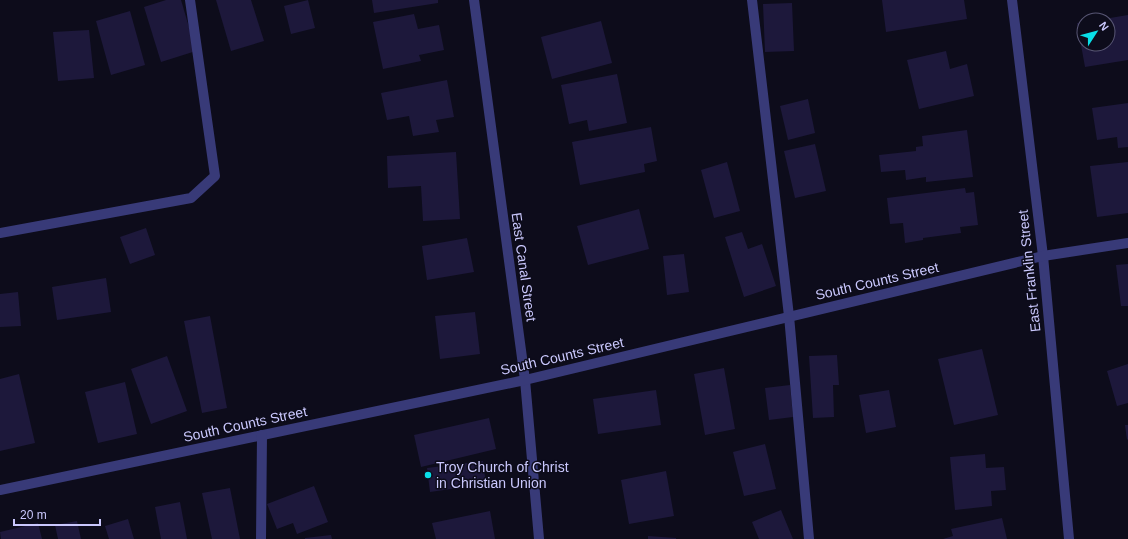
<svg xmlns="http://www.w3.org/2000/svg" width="1128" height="539" font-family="Arial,sans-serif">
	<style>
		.building { fill: #1d183b }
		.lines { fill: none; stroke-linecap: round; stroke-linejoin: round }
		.minor { stroke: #383a78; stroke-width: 10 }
		.poi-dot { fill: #09dfe8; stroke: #0d0c1b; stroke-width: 1.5 }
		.labels { text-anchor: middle; stroke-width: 3; stroke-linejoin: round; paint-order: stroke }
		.street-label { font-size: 14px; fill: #cac8fd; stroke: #0d0c1b }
		.poi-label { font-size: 14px; fill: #cac8fd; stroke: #0d0c1b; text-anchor: start }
	</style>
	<rect width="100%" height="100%" fill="#0d0c1b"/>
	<g class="building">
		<path d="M 166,0 L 181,0 L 196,51 L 161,62 L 144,7 Z"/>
		<path d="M 216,0 L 251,0 L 264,41 L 231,51 Z"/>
		<path d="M 308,0 L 315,28 L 291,34 L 284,6 Z"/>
		<path d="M 372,0 L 438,0 L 438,3 L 374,13 Z"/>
		<path d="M 882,0 L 964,0 L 967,19 L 886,32 Z"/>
		<path d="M 792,3 L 794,51 L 765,52 L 763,4 Z"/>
		<path d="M 130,11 L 145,65 L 111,75 L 96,21 Z"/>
		<path d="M 414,14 L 418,29 L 439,25 L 444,50 L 419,55 L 421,61 L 383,69 L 373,22 Z"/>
		<path d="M 1128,15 L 1128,60 L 1085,67 L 1077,23 L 1084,22 L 1084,44 L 1108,44 L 1108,20 L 1104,20 L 1104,19 Z"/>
		<path d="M 601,21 L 612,63 L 552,79 L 541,37 Z"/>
		<path d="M 89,30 L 94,78 L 58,81 L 53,32 Z"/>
		<path d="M 946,51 L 950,69 L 967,64 L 974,96 L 919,109 L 907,60 Z"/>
		<path d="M 617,74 L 627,123 L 589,131 L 587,120 L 569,124 L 561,85 Z"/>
		<path d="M 447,80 L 454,117 L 436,120 L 439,132 L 413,136 L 409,116 L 387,120 L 381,93 Z"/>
		<path d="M 808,99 L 815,133 L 788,140 L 780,106 Z"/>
		<path d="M 1128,103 L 1128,147 L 1118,148 L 1117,137 L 1097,140 L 1092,108 Z"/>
		<path d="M 651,127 L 657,161 L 644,164 L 645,172 L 580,185 L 572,142 Z"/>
		<path d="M 967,130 L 973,177 L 926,182 L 926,177 L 906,180 L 905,170 L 881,172 L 879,155 L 916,151 L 916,147 L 923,146 L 922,136 Z"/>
		<path d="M 815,144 L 826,191 L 795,198 L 784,151 Z"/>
		<path d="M 456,152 L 460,219 L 423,221 L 421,186 L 388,188 L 387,156 Z"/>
		<path d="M 727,162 L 740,211 L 714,218 L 701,170 Z"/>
		<path d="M 1128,162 L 1128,213 L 1097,217 L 1090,166 Z"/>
		<path d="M 965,188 L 966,193 L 974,192 L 978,225 L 960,227 L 961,233 L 923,238 L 923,240 L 905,243 L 903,223 L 890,224 L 887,198 Z"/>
		<path d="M 639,209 L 649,249 L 588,265 L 577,226 Z"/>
		<path d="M 146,228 L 155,255 L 130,264 L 120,237 Z"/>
		<path d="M 742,232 L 748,249 L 762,244 L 776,286 L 744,297 L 725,237 Z"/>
		<path d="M 467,238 L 474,272 L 427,280 L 422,246 Z"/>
		<path d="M 684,254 L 689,292 L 667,295 L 663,256 Z"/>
		<path d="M 1128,264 L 1128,306 L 1121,306 L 1116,265 Z"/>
		<path d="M 106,278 L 111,312 L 57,320 L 52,287 Z"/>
		<path d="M 18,292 L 21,326 L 0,327 L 0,294 Z"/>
		<path d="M 475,312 L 480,354 L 440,359 L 435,316 Z"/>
		<path d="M 210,316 L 227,408 L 202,413 L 184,321 Z"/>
		<path d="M 982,349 L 998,415 L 954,425 L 938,359 Z"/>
		<path d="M 837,355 L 839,385 L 833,385 L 834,417 L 813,418 L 809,356 Z"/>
		<path d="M 167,356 L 187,411 L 151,424 L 131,369 Z"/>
		<path d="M 1128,364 L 1128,403 L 1117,406 L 1107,371 Z"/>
		<path d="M 724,368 L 735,429 L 705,435 L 694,374 Z"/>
		<path d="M 19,374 L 35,443 L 0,451 L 0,379 Z"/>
		<path d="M 125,382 L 137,434 L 98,443 L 85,392 Z"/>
		<path d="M 790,385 L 793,417 L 769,420 L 765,388 Z"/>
		<path d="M 656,390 L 661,425 L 598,434 L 593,399 Z"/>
		<path d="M 889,390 L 896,427 L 866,433 L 859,395 Z"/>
		<path d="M 489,418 L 496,449 L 421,467 L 414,435 Z"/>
		<path d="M 1125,425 L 1128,425 L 1128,439 L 1127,440 Z"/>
		<path d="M 765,444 L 776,489 L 744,496 L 733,452 Z"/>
		<path d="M 985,454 L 986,468 L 1004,467 L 1006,490 L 991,491 L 992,506 L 955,510 L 950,457 Z"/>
		<path d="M 483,461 L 486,484 L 430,492 L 427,468 Z"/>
		<path d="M 666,471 L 674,516 L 629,524 L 621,480 Z"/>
		<path d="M 314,486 L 328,522 L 297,534 L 293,523 L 277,529 L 267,504 Z"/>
		<path d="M 230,488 L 240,539 L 212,539 L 202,493 Z"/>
		<path d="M 180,502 L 187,539 L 161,539 L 155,507 Z"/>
		<path d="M 781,510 L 793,539 L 759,539 L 752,522 Z"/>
		<path d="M 490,511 L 495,539 L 436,539 L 432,523 Z"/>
		<path d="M 1002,518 L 1007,539 L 943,539 L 953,536 L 951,529 Z"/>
		<path d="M 128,519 L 134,539 L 109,539 L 105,526 Z"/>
		<path d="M 77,521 L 81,539 L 58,539 L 55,525 Z"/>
		<path d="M 38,523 L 42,539 L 1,539 L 0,532 Z"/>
		<path d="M 331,535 L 332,539 L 305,539 L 305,538 Z"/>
		<path d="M 648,536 L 676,538 L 676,539 L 648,539 Z"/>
	</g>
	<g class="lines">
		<g class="minor">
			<path d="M 474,0 L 525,380 L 539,539"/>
			<path d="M 752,0 L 789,316 L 809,539"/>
			<path d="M 1012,0 L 1043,256 L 1069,539"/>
			<path d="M 0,233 L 191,198 L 215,176 L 190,0"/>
			<path d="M 0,490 L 525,380 L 1043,256 L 1128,243"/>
			<path d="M 261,539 L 262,435"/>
		</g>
	</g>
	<circle class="poi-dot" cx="428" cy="475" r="4"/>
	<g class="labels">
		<g class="street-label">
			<text transform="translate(524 267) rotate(82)" y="5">East Canal Street</text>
			<text transform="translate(1029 271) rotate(-96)" y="5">East Franklin Street</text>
			<text transform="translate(877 281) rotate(-13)" y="5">South Counts Street</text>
			<text transform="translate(562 356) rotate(-13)" y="5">South Counts Street</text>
			<text transform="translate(245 424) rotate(-12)" y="5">South Counts Street</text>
		</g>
		<g class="poi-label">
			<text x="436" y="472">Troy Church of Christ<tspan x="436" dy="16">in Christian Union</tspan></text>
		</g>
	</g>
	<g transform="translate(1096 32) rotate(54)"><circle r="19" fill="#0d0c1b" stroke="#595775"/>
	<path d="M0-3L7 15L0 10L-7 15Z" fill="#09dfe8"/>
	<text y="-6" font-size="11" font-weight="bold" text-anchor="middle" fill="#cac8fd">N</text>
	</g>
	<path d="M14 519v6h86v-6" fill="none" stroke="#cac8fd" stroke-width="2"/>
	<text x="20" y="519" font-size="12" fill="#cac8fd" stroke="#0d0c1b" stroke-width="3" paint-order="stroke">20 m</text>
</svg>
